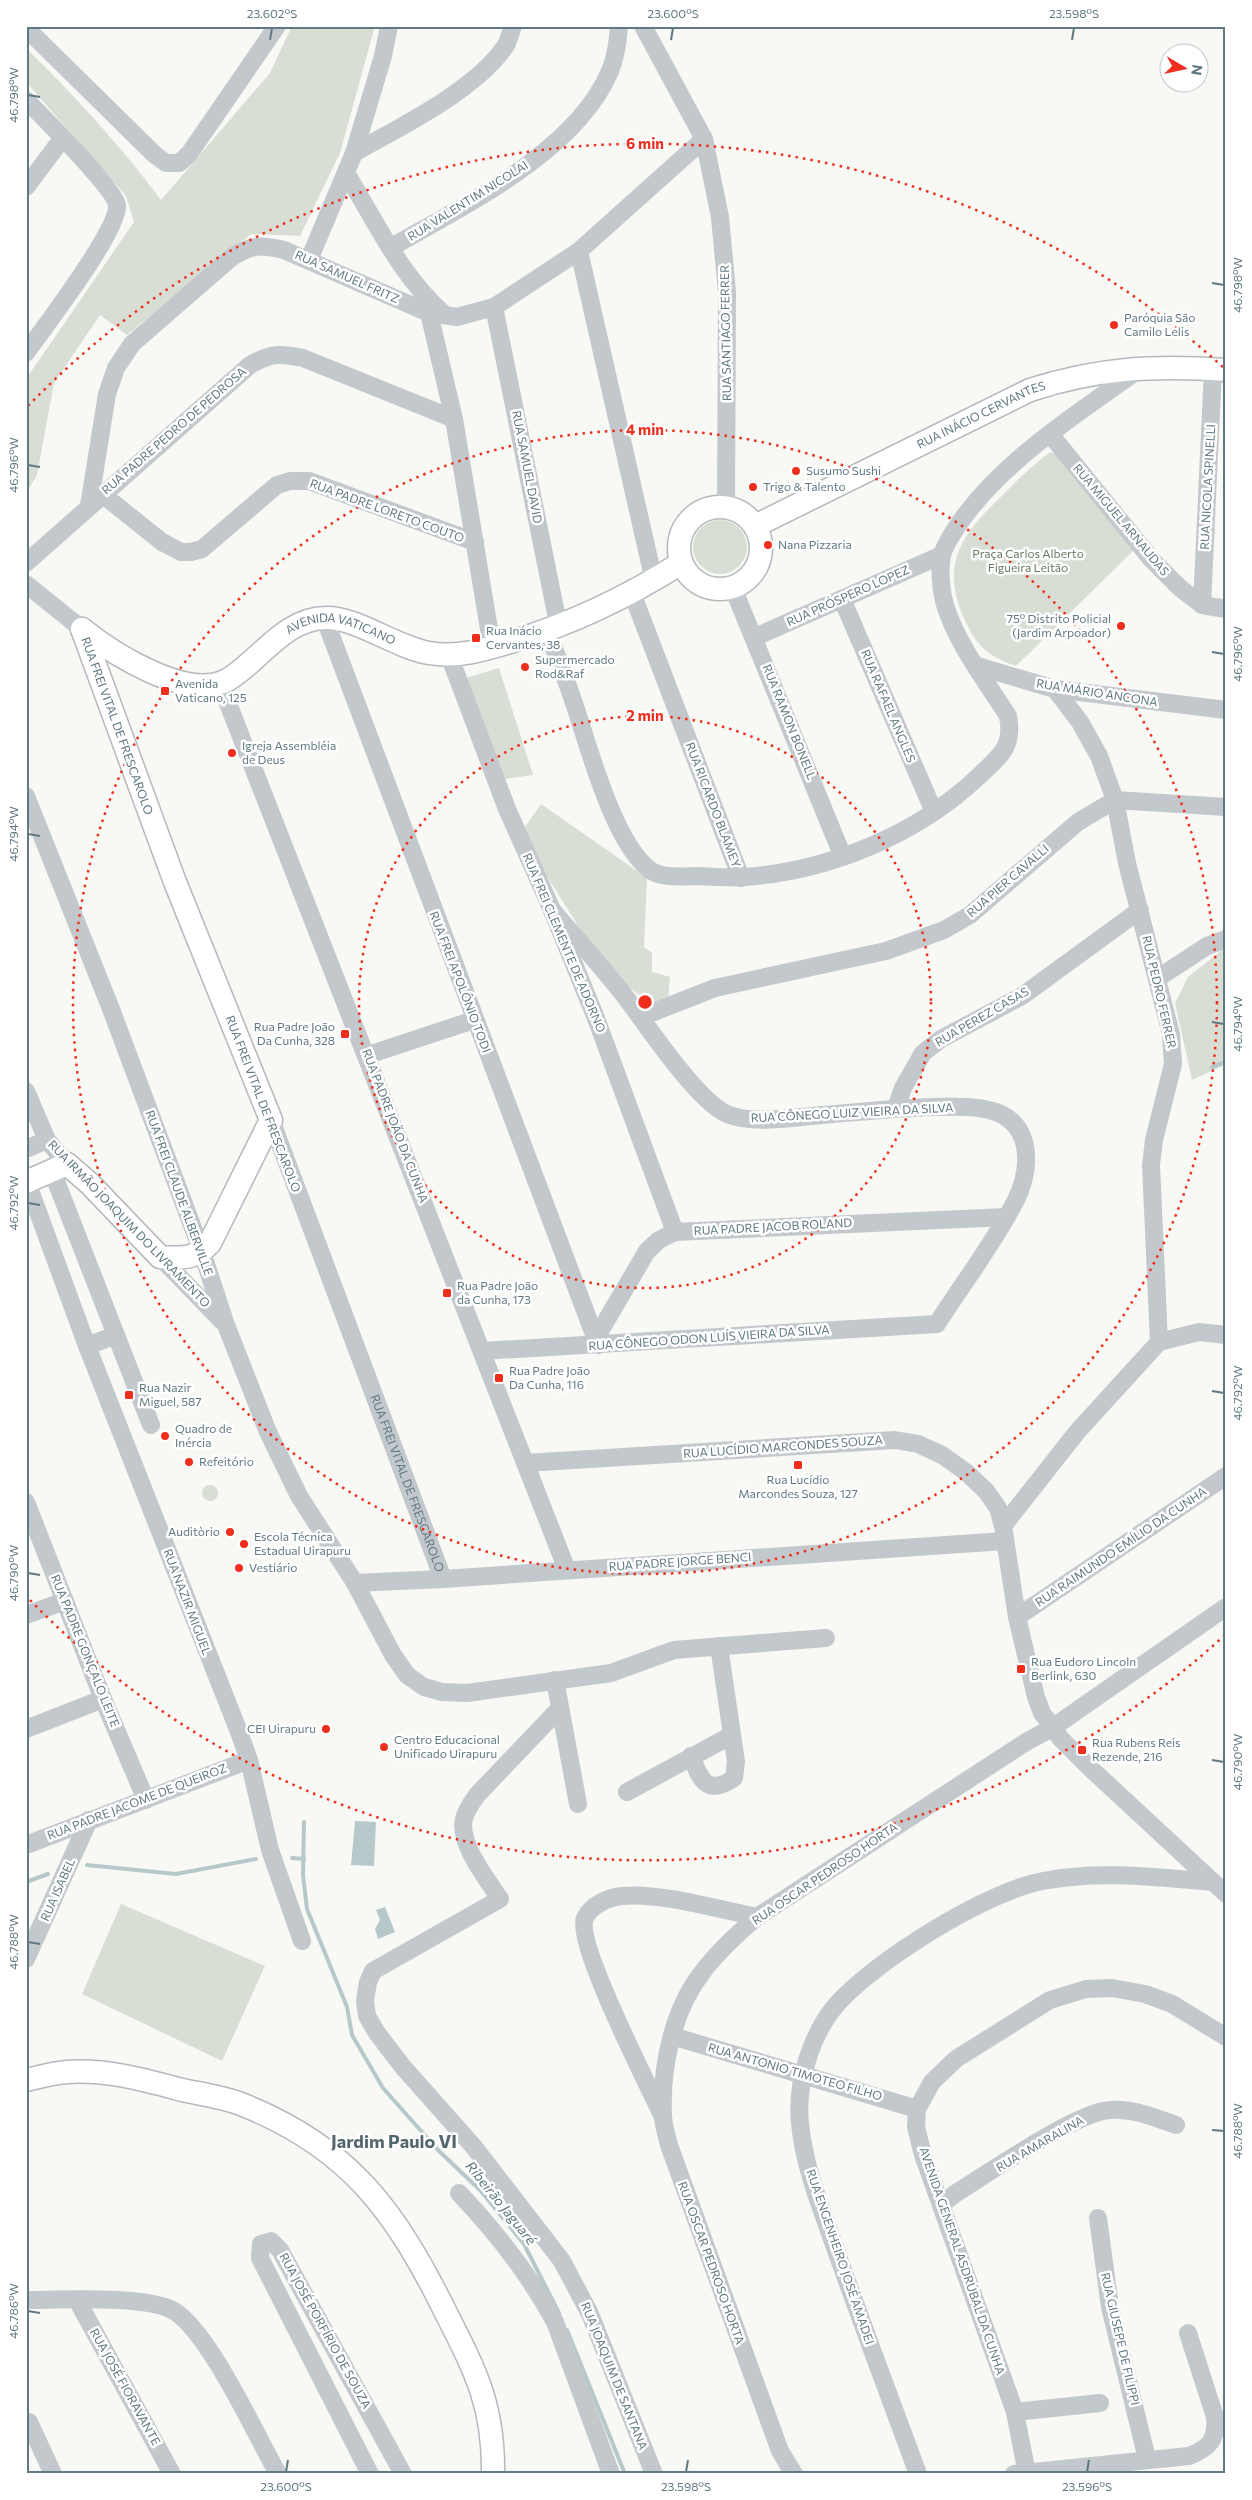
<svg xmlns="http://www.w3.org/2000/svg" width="1252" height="2500" font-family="Commissioner,sans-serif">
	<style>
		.green { fill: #d9ded4 }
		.water { fill: #b7c8ca }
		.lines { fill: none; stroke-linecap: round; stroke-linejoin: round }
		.stream { stroke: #b7c8ca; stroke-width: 4 }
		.major-casing { stroke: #b3babd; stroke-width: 25 }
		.minor { stroke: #c2c8cb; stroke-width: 18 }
		.major { stroke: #fff; stroke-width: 22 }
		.ticks { fill: none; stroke: #617982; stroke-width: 2 }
		.ring { fill: none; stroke: #ef2e1e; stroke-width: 2.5; stroke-dasharray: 2.5 5 }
		.poi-dot { fill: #ef2e1e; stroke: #fff; stroke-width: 2 }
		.labels { text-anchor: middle; stroke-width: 5; stroke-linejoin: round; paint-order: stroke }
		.street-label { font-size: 12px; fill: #617982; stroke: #fff }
		.poi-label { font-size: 12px; fill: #617982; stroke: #fff; text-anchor: start }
		.park-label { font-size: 12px; fill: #697a60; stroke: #fff }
		.water-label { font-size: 14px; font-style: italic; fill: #5c787c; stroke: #fff }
		.district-label { font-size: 18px; font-weight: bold; fill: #53656d; stroke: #fff }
		.centre { fill: #ef2e1e; stroke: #fff; stroke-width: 2.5 }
		.ring-label { font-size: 15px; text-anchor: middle; font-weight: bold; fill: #ef2e1e; stroke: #fff; stroke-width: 5; stroke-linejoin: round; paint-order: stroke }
		.neatline { fill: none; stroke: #617982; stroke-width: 2 }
		.ticks-label { font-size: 12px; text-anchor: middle; fill: #617982 }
	</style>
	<rect width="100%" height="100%" fill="#f8f8f5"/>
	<g class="green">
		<path d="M 292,26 L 375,26 L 340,153 L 300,236 L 251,234 L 127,335 L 100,315 L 54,383 L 37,475 L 26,493 L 26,379 L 134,222 L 126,196 L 26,82 L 26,48 C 75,96 120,145 161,200 L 270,73 Z"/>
		<path d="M 1050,452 L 1062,456 L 1137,547 L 1016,666 C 985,655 976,645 963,616 C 939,560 966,530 1005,493 C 1019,478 1034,464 1050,452 Z"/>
		<circle cx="720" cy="547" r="27"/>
		<path d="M 499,668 L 533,775 L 504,779 L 466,678 Z"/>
		<path d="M 541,804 L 647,878 L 644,947 L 652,953 L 652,972 L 670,977 L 668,1002 L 653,1002 L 638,994 L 622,981 L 591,946 L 534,856 L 525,827 Z"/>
		<path d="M 1222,950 L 1226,951 L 1226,1064 L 1192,1080 L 1175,1003 L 1188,977 Z"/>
		<circle cx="210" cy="1493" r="8"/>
		<path d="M 121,1904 L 265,1966 L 222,2061 L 82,1994 Z"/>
	</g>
	<g class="water">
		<path d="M 355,1821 L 376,1822 L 374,1866 L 351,1865 Z"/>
		<path d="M 385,1907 L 395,1932 L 378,1939 L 375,1929 L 380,1920 L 376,1910 Z"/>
	</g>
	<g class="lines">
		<g class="stream">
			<path d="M 1212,1067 L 1226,1062"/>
			<path d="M 304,1822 L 303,1875 L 307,1909 L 347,2007 L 352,2035 L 383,2088 L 438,2150 L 481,2191 L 524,2244 L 559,2313"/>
			<path d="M 292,1858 L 304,1859"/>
			<path d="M 87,1865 L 176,1874 L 256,1859"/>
			<path d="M 26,1882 L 48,1874"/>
			<path d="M 567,2330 L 625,2474"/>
		</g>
		<g class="major-casing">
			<g id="major">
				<circle cx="720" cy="548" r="41"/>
				<path id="s2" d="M 755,526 L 1030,390 C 1098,368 1154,365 1226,370"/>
				<path id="s3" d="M 82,629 C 112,653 189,703 229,679 C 260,660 285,618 326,618 C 356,617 395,647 429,653 C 457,658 484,650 510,642 C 572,624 626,598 681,563"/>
				<path d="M 26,1182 L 67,1164 L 89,1183 L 160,1257 C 181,1258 195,1260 210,1243 L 271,1120 L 175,882 L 82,629"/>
				<path d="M 26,2080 C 40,2077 53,2073 67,2072 C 106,2069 145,2080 182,2090 C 201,2094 223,2097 241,2104 C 350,2147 396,2212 446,2313 C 476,2372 494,2406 493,2474"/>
			</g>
		</g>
		<g class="minor">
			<path d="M 643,26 L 704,139 L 720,217 L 727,292 L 726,507"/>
			<path d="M 26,28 L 155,155 L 166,163 L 179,163 L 189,154 L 277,26"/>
			<path d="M 26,100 C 41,115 117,191 117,205 C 119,231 44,327 26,353"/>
			<path d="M 354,153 C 400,127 474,91 504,48 C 509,42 510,33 513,26"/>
			<path d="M 346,173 C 376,222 401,277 445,315"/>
			<path d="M 26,187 L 62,139"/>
			<path d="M 390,248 C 463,206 576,152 610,71 C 616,57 618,41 619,26"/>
			<path d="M 579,251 L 654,581"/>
			<path d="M 309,260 L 354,153 L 383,56 L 389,26"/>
			<path d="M 494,307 L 559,628"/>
			<path d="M 429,313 L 454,419 L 492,647"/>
			<path d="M 1050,434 L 1152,560 L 1180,588 L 1202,605 L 1226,609"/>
			<path d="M 102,494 L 162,542 L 181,552 L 191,552 L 202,549 L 277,485 L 290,481 L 309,481 L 475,542"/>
			<path d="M 89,506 L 107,394 L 116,368 L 132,344 L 232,257 C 253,244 261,245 284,250 L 429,313 L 457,317 L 494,307 L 579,251 L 704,139"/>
			<path d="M 26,563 L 250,365 C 271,353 280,353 303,358 L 454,419"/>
			<path d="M 26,584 L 82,629"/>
			<path d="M 733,588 L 843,857"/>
			<path d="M 632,593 L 741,878"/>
			<path d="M 842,599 L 934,812"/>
			<path d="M 1202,605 L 1213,369"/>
			<path d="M 324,617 L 598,1345"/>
			<path d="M 547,632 C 557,655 566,679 574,703 C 589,747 613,842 650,870 C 662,879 684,876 698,876 C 713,877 729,878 744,877 C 829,871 917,835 979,776 C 1000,756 1014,747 1008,716 C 986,681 959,647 946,608 C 941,593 939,571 942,555 C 945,543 954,532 960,522 C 1007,457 1077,414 1141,368"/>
			<path d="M 755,637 L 942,555"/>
			<path d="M 449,655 L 507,809 L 552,910 L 597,1021 L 675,1232"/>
			<path d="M 977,666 L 1055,689 L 1226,710"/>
			<path d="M 220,683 L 567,1570"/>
			<path d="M 1055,689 L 1080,722 L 1099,756 L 1115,800 L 1127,863 L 1171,1034 L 1173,1064 L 1154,1140 L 1151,1165 L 1159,1342"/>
			<path d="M 26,796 L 111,1009 L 202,1252 L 226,1325 L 268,1432 L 299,1496 L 355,1583 L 393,1655 L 407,1675 L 424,1687 L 442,1692 L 467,1693 L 611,1673 L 674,1650 L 826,1638"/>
			<path d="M 1158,978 L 1207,946 L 1226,939"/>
			<path d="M 641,1017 L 715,988 L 886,951 L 944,930 L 970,915 L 1078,822 L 1115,800 L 1226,807"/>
			<path d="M 368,1055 L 474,1020"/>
			<path d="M 26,1091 L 47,1140 L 67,1164"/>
			<path d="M 896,1108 L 903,1088 L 923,1053 L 941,1039 L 1022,996 L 1140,910"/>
			<path id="s1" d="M 271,1120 L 443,1579"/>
			<path d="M 26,1149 L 47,1140"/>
			<path d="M 52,1171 L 151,1425"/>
			<path d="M 27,1182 L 87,1346 L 239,1732 L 249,1760 L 270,1850 L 302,1941"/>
			<path d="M 160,1257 L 222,1321"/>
			<path d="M 596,1338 L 647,1251 L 659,1240 L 675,1232 L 1006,1217"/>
			<path d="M 87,1346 L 116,1335"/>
			<path d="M 482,1351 L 937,1324 C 963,1283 994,1243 1016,1200 C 1031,1169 1033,1126 996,1112 C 976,1105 954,1107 933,1107 C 896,1108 859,1112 822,1115 C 795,1117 753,1125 727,1114 C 697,1101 646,1024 624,995 C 601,966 576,938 552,910"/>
			<path d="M 525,1463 L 895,1440 L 918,1444 L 942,1455 L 966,1472 L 986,1491 L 998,1508 L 1003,1526 L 1017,1617 L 1036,1697 L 1042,1713 L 1061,1739 L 1089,1767 L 1226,1894"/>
			<path d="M 26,1502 L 103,1699 L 146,1800"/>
			<path d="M 1003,1526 L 1077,1432 L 1159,1342 L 1199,1332 L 1226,1335"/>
			<path d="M 355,1583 L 443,1579 L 1005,1541"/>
			<path d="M 26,1615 L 65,1601"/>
			<path d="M 1017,1617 L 1226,1476"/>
			<path d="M 555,1680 L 578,1804"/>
			<path d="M 560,1708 L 477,1795 C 472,1802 466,1810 464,1819 C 458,1843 487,1879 500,1899 L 373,1971 L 368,1982 L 365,2001 L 367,2016 L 377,2033 L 403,2067 L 474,2147 L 562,2261 L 590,2314 L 654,2474"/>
			<path d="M 26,1729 L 103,1699"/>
			<path d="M 691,1756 C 700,1779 707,1797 734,1778 L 736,1762 L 719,1646"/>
			<path d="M 627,1792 L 732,1735"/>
			<path d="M 26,1845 L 249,1760"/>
			<path d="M 26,1959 L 89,1820"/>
			<path d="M 672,2036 L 917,2109"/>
			<path d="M 662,2115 C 648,2085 575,1942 585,1918 C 591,1905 609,1897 623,1896 C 658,1892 721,1910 757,1917"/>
			<path d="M 459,2193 C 497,2233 529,2274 555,2322 L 611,2474"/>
			<path d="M 941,2205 L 956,2193 C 989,2173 1076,2112 1110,2110 C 1133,2108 1155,2118 1176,2125"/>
			<path d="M 1098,2218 L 1110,2307 L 1147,2459"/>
			<path d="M 26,2300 C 59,2300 148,2295 174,2311 C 209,2332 256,2435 278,2474"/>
			<path d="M 77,2300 L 172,2474"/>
			<path d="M 1015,2412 L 1100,2403"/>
			<path d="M 29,2422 L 53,2474"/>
			<path d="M 370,2474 L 260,2258 L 261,2244 L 271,2241 L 280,2250 L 403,2474"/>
			<path d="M 794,2474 L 780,2451 L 669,2145 C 667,2136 663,2125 663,2115 C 661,2068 672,2012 701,1974 C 717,1952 737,1934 757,1917 L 1026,1742 L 1052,1728 L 1226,1607"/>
			<path d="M 918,2474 C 891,2402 865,2331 839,2259 C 824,2215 804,2169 800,2123 C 796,2083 811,2034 837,2004 C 875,1961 987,1891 1043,1881 C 1099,1870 1155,1877 1212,1882"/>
			<path d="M 1014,2474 L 1189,2456 C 1210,2448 1217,2439 1215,2417 L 1188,2333"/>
			<path d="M 1027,2474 L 1015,2412 L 923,2155 L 916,2127 L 917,2109 L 932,2082 L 956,2059 L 1050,2000 L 1086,1989 L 1112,1988 L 1145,1994 L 1172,2004 L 1226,2037"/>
		</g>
		<use href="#major" class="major"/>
	</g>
	<path class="ticks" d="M 270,40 L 272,28M 671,40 L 673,28M 1072,40 L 1074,28M 28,95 L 40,97M 1212,283 L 1224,285M 28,465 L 40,467M 1212,652 L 1224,654M 28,834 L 40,836M 1212,1022 L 1224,1024M 28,1203 L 40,1205M 1212,1391 L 1224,1393M 28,1573 L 40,1575M 1212,1760 L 1224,1762M 28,1942 L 40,1944M 1212,2130 L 1224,2131M 28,2311 L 40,2313M 286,2472 L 288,2460M 686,2472 L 688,2460M 1087,2472 L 1089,2460"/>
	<g class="ring">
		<circle cx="645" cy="1002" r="286"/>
		<circle cx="645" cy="1002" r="572"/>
		<path d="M1225 1635A858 858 0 0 1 28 1598M28 406A858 858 0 0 1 1225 369"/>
	</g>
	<g class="poi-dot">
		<circle cx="1114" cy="325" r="5"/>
		<circle cx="796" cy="471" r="5"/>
		<circle cx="753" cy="487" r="5"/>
		<circle cx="768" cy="545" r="5"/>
		<circle cx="1121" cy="626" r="5"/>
		<rect x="471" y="633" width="10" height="10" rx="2.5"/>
		<circle cx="525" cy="667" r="5"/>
		<rect x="160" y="686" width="10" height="10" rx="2.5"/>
		<circle cx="232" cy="753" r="5"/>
		<rect x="340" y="1029" width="10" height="10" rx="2.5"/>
		<rect x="442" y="1288" width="10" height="10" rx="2.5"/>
		<rect x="494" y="1373" width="10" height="10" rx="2.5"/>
		<rect x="124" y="1390" width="10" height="10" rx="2.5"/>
		<circle cx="165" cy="1436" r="5"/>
		<circle cx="189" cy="1462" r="5"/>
		<rect x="793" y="1460" width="10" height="10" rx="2.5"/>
		<circle cx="230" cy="1532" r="5"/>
		<circle cx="244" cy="1544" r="5"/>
		<circle cx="239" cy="1568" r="5"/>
		<rect x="1016" y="1664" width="10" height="10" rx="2.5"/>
		<circle cx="326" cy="1729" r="5"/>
		<circle cx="384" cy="1747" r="5"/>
		<rect x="1077" y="1745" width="10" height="10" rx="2.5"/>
	</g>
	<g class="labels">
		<g class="street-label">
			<text transform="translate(468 201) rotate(-32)" y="4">RUA VALENTIM NICOLAI</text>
			<text transform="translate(347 277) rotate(24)" y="4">RUA SAMUEL FRITZ</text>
			<text transform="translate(726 333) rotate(-91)" y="4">RUA SANTIAGO FERRER</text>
			<text dy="4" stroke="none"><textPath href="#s2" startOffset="252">RUA INÁCIO CERVANTES</textPath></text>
			<text transform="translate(174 431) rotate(-41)" y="4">RUA PADRE PEDRO DE PEDROSA</text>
			<text transform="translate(527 467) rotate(79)" y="4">RUA SAMUEL DAVID</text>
			<text transform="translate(1208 487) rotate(-87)" y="4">RUA NICOLA SPINELLI</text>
			<text transform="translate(387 511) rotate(20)" y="4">RUA PADRE LORETO COUTO</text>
			<text transform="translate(1121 520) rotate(50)" y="4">RUA MIGUEL ARNAUDAS</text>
			<text transform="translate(848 596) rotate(-24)" y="4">RUA PRÓSPERO LOPEZ</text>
			<text dy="4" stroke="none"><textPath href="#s3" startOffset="295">AVENIDA VATICANO</textPath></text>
			<text transform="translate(1097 693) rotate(9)" y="4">RUA MÁRIO ANCONA</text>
			<text transform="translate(888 706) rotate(67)" y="4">RUA RAFAEL ANGLES</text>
			<text transform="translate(789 722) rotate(68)" y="4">RUA RAMON BONELL</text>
			<text transform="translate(117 726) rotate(70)" y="4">RUA FREI VITAL DE FRESCAROLO</text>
			<text transform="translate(713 805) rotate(69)" y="4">RUA RICARDO BLAMEY</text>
			<text transform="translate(1008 881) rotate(-41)" y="4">RUA PIER CAVALLI</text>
			<text transform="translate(564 943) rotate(67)" y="4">RUA FREI CLEMENTE DE ADORNO</text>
			<text transform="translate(460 982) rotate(69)" y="4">RUA FREI APOLÔNIO TODI</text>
			<text transform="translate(1159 992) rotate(77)" y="4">RUA PEDRO FERRER</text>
			<text transform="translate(982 1017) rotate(-30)" y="4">RUA PEREZ CASAS</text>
			<text transform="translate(263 1104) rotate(69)" y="4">RUA FREI VITAL DE FRESCAROLO</text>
			<text transform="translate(852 1113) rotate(-3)" y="4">RUA CÔNEGO LUIZ VIEIRA DA SILVA</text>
			<text transform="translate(395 1126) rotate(69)" y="4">RUA PADRE JOÃO DA CUNHA</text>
			<text transform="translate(179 1193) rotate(70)" y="4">RUA FREI CLAUDE ALBERVILLE</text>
			<text transform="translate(129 1224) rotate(46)" y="4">RUA IRMÃO JOAQUIM DO LIVRAMENTO</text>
			<text transform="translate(773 1227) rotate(-3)" y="4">RUA PADRE JACOB ROLAND</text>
			<text transform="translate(709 1338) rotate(-4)" y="4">RUA CÔNEGO ODON LUÍS VIEIRA DA SILVA</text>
			<text transform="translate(783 1447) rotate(-4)" y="4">RUA LUCÍDIO MARCONDES SOUZA</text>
			<text dy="4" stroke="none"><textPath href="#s1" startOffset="388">RUA FREI VITAL DE FRESCAROLO</textPath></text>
			<text transform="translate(1121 1547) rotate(-34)" y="4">RUA RAIMUNDO EMÍLIO DA CUNHA</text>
			<text transform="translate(680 1562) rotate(-4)" y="4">RUA PADRE JORGE BENCI</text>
			<text transform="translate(187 1602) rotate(69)" y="4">RUA NAZIR MIGUEL</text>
			<text transform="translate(85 1651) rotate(68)" y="4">RUA PADRE GONÇALO LEITE</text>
			<text transform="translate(137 1802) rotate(-21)" y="4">RUA PADRE JACOME DE QUEIROZ</text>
			<text transform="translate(825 1874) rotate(-34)" y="4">RUA OSCAR PEDROSO HORTA</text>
			<text transform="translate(58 1890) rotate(-66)" y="4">RUA ISABEL</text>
			<text transform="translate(795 2072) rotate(16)" y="4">RUA ANTONIO TIMOTEO FILHO</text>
			<text transform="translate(1040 2144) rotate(-30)" y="4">RUA AMARALINA</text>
			<text transform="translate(840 2257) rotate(71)" y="4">RUA ENGENHEIRO JOSÉ AMADEI</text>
			<text transform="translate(962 2261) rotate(71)" y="4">AVENIDA GENERAL ASDRÚBAL DA CUNHA</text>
			<text transform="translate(711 2263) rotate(70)" y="4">RUA OSCAR PEDROSO HORTA</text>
			<text transform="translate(325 2331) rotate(61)" y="4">RUA JOSÉ PORFÍRIO DE SOUZA</text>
			<text transform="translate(1120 2339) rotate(77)" y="4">RUA GIUSEPE DE FILIPPI</text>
			<text transform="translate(614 2376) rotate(68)" y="4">RUA JOAQUIM DE SANTANA</text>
			<text transform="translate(125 2387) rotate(61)" y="4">RUA JOSÉ FIORAVANTE</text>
		</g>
		<g class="poi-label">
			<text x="1124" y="322">Paróquia São<tspan x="1124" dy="14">Camilo Lelis</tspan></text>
			<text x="806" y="475">Susumo Sushi</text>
			<text x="763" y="491">Trigo &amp; Talento</text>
			<text x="778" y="549">Nana Pizzaria</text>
			<text x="1111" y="623" text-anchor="end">75º Distrito Policial<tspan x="1111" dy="14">(Jardim Arpoador)</tspan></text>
			<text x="486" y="635">Rua Inácio<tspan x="486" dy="14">Cervantes, 38</tspan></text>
			<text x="535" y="664">Supermercado<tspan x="535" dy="14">Rod&amp;Raf</tspan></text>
			<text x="175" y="688">Avenida<tspan x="175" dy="14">Vaticano, 125</tspan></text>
			<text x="242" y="750">Igreja Assembléia<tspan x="242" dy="14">de Deus</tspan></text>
			<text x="335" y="1031" text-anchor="end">Rua Padre João<tspan x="335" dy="14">Da Cunha, 328</tspan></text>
			<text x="457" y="1290">Rua Padre João<tspan x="457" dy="14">da Cunha, 173</tspan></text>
			<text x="509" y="1375">Rua Padre João<tspan x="509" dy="14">Da Cunha, 116</tspan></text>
			<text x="139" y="1392">Rua Nazir<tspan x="139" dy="14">Miguel, 587</tspan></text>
			<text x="175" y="1433">Quadro de<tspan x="175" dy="14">Inércia</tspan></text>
			<text x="199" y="1466">Refeitório</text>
			<text x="798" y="1484" text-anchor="middle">Rua Lucídio<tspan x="798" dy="14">Marcondes Souza, 127</tspan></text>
			<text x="220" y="1536" text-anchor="end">Auditòrio</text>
			<text x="254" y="1541">Escola Técnica<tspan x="254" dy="14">Estadual Uirapuru</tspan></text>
			<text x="249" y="1572">Vestiário</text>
			<text x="1031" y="1666">Rua Eudoro Lincoln<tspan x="1031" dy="14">Berlink, 630</tspan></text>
			<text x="316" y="1733" text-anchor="end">CEI Uirapuru</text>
			<text x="394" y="1744">Centro Educacional<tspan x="394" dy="14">Unificado Uirapuru</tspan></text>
			<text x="1092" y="1747">Rua Rubens Reis<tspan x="1092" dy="14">Rezende, 216</tspan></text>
		</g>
		<g class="park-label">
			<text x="1028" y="558">Praça Carlos Alberto<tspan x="1028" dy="14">Figueira Leitão</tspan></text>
		</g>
		<g class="water-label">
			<text transform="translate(501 2203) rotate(51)" y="5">Ribeirão Jaguaré</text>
		</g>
		<g class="district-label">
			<text x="394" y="2148">Jardim Paulo VI</text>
		</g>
	</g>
	<circle cx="645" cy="1002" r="8" class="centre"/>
	<g class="ring-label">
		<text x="645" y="149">6 min</text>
		<text x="645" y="435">4 min</text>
		<text x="645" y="721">2 min</text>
	</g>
	<rect width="1252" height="2500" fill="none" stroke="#ffffff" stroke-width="55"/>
	<g transform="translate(1184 68) rotate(99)"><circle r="24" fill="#ffffff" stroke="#c0c9cd"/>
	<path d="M0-4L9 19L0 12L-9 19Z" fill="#ef2e1e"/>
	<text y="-8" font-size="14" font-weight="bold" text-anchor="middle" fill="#617982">N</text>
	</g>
	<rect x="28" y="28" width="1196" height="2444" class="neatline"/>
	<g class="ticks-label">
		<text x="272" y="18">23.602°S</text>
		<text x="673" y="18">23.600°S</text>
		<text x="1074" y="18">23.598°S</text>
		<text transform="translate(14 95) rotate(-90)" y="4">46.798°W</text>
		<text transform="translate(1238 285) rotate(-90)" y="4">46.798°W</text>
		<text transform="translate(14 465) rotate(-90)" y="4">46.796°W</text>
		<text transform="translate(1238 654) rotate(-90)" y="4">46.796°W</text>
		<text transform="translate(14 834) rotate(-90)" y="4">46.794°W</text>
		<text transform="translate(1238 1024) rotate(-90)" y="4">46.794°W</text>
		<text transform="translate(14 1203) rotate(-90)" y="4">46.792°W</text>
		<text transform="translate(1238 1393) rotate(-90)" y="4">46.792°W</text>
		<text transform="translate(14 1573) rotate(-90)" y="4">46.790°W</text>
		<text transform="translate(1238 1762) rotate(-90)" y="4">46.790°W</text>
		<text transform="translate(14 1942) rotate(-90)" y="4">46.788°W</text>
		<text transform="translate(1238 2131) rotate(-90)" y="4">46.788°W</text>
		<text transform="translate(14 2311) rotate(-90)" y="4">46.786°W</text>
		<text x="286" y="2491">23.600°S</text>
		<text x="686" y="2491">23.598°S</text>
		<text x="1087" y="2491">23.596°S</text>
	</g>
</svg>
